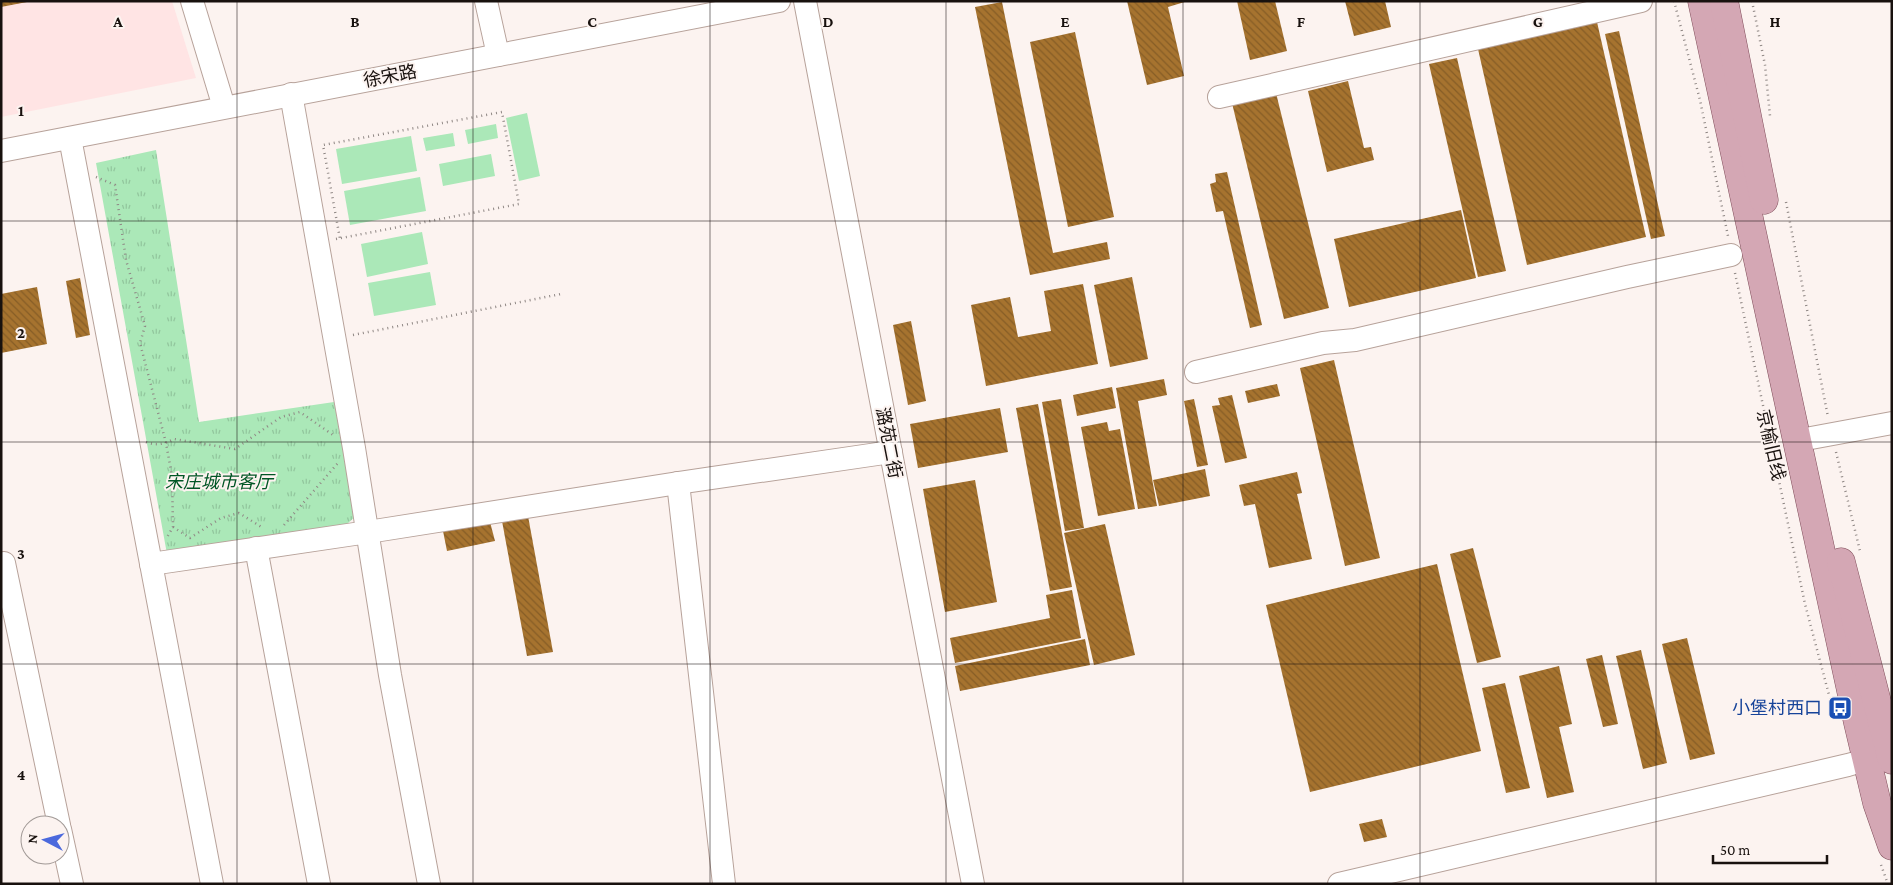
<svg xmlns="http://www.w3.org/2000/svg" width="1893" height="885" font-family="'Crimson Pro','Noto Sans SC',serif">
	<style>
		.commercial { fill: #ffe4e4 }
		.grass { fill: url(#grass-tufts) }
		.garden { fill: #abe8b8 }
		.building { fill: url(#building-back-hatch) }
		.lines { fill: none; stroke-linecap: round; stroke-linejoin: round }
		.minor-casing { stroke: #b7a29a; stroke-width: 24 }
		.major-casing { stroke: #7f4d59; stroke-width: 29 }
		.path { stroke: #8f8784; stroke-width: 2.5; stroke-dasharray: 1 4; stroke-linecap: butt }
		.minor { stroke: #fff; stroke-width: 22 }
		.major { stroke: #d4a7b4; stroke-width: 28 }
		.grid { fill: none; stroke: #18110e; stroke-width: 1; stroke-opacity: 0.55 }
		.labels { text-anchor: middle; stroke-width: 4; stroke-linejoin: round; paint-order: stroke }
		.street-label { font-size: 18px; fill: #18110e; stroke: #fcf3f0 }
		.park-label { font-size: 18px; font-style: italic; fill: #005625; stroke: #fcf3f0 }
		.transit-label { font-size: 18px; fill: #164399; stroke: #fcf3f0; text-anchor: end }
		.grid-label { font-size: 16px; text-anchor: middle; font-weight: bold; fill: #18110e; stroke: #fcf3f0; stroke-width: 4; stroke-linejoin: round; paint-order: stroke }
	</style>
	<defs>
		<pattern id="grass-tufts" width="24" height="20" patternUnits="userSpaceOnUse" patternTransform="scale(1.25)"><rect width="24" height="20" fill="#abe8b8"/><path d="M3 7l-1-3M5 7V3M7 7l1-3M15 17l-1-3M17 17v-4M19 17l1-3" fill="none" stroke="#92c69d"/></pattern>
		<pattern id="building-back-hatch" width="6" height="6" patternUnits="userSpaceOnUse" patternTransform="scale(1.25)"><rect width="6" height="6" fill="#a6732f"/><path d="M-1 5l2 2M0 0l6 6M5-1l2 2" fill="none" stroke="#865d26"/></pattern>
	</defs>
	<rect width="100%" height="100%" fill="#fcf3f0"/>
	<path class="commercial" d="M 1,1 L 172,1 L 196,78 L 1,117 Z"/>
	<path class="grass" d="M 156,150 L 199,422 L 334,402 L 356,516 L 347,524 L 167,554 L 96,163 Z"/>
	<g class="garden">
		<path d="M 527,113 L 540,176 L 519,181 L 506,118 Z"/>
		<path d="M 496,124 L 498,138 L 468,144 L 465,130 Z"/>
		<path d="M 453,133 L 455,146 L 426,151 L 423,138 Z"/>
		<path d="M 411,136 L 417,171 L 342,184 L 336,149 Z"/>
		<path d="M 491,154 L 495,176 L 443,186 L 439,164 Z"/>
		<path d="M 420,177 L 426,211 L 350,225 L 344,191 Z"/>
		<path d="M 422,232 L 428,264 L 367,277 L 361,244 Z"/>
		<path d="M 430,272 L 436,305 L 374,316 L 368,283 Z"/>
	</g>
	<g class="building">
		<path d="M 1,1 L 27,1 L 27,2 L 1,7 Z"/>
		<path d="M 1127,1 L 1188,1 L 1168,7 L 1184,76 L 1147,85 Z"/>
		<path d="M 1237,1 L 1275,1 L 1287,51 L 1250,60 Z"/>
		<path d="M 1345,1 L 1385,1 L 1391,27 L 1354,36 Z"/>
		<path d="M 1002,2 L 1053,253 L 1107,242 L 1110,259 L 1030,275 L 975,7 Z"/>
		<path d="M 1597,22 L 1646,237 L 1527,265 L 1478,49 Z"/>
		<path d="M 1619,31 L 1665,236 L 1651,239 L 1605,34 Z"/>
		<path d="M 1075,32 L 1114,217 L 1068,227 L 1030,42 Z"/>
		<path d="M 1457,58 L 1506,271 L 1478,277 L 1429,64 Z"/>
		<path d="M 1348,81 L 1364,148 L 1371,147 L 1374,160 L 1327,172 L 1308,91 Z"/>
		<path d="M 1276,93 L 1329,308 L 1284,319 L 1232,103 Z"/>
		<path d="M 1227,172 L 1262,325 L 1250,328 L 1223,211 L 1216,212 L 1210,184 L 1216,182 L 1215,174 Z"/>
		<path d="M 1461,210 L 1476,278 L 1349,307 L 1334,239 Z"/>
		<path d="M 1132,277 L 1148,359 L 1110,367 L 1094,285 Z"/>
		<path d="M 80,278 L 90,335 L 76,338 L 66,281 Z"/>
		<path d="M 1083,284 L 1098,364 L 986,386 L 971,305 L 1010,297 L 1018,337 L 1051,331 L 1044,291 Z"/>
		<path d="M 37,287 L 47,344 L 1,353 L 1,294 Z"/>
		<path d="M 911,321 L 926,401 L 908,405 L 893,325 Z"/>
		<path d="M 1334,360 L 1380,558 L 1345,566 L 1300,368 Z"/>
		<path d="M 1164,379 L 1167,395 L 1138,401 L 1157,506 L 1138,509 L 1116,388 Z"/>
		<path d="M 1277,384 L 1280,396 L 1248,403 L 1245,391 Z"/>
		<path d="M 1112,387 L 1116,408 L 1077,416 L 1073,395 Z"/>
		<path d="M 1232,395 L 1247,458 L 1225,463 L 1212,406 L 1220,405 L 1218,398 Z"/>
		<path d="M 1061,399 L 1084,528 L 1065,531 L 1042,402 Z"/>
		<path d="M 1194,399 L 1208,465 L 1197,467 L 1184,401 Z"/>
		<path d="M 1038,404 L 1072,587 L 1050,591 L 1016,408 Z"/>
		<path d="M 1000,408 L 1008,452 L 918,468 L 910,424 Z"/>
		<path d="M 1107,422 L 1109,431 L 1120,429 L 1135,509 L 1098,516 L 1081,427 Z"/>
		<path d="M 1205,469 L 1210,496 L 1159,506 L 1153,480 Z"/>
		<path d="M 1297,472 L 1302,493 L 1297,494 L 1312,559 L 1269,568 L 1255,504 L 1244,506 L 1239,485 Z"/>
		<path d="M 975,480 L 997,602 L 945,612 L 923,489 Z"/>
		<path d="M 528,516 L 553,652 L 527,656 L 502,521 Z"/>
		<path d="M 490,522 L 495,541 L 447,551 L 443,531 Z"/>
		<path d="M 1105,524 L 1135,655 L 1094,665 L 1064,533 Z"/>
		<path d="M 1473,548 L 1501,657 L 1477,663 L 1450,554 Z"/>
		<path d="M 1437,564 L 1481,751 L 1310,792 L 1266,605 Z"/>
		<path d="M 1072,590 L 1081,638 L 955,663 L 950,638 L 1050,618 L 1046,595 Z"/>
		<path d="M 1687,638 L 1715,754 L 1690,760 L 1662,644 Z"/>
		<path d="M 1085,639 L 1090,665 L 960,691 L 955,666 Z"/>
		<path d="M 1641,650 L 1667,763 L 1643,769 L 1616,656 Z"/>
		<path d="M 1602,655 L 1618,724 L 1603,727 L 1586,659 Z"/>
		<path d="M 1559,666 L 1572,724 L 1559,727 L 1574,792 L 1547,798 L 1519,676 Z"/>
		<path d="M 1505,683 L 1530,788 L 1506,793 L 1482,688 Z"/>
		<path d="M 1382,819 L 1387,837 L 1364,842 L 1359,824 Z"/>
	</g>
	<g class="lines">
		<g class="minor-casing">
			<g id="minor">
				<path d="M 192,1 L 224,107"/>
				<path d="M 486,1 L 498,55"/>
				<path d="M 805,1 L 973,884"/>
				<path d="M 291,94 L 354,448 L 390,675 L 429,884"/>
				<path d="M 1219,97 L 1641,1"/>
				<path d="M 70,138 L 212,884"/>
				<path d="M 1,151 L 779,1"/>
				<path d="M 1196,372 L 1323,343 L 1355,340 L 1627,277 L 1731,255"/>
				<path d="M 1811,438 L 1892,423"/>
				<path d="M 678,483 L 724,884"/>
				<path d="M 256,548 L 319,884"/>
				<path d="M 4,563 L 59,825"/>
				<path d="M 151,564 L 368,532 L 678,483 L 891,452"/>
				<path d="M 60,829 L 72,884"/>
				<path d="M 1339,884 L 1848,765 L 1883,755"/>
			</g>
		</g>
		<g class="major-casing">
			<g id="major">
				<path d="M 1702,1 L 1858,723 L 1877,803 L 1892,846"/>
				<path d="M 1724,1 L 1764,200"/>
				<path d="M 1841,562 L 1892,760"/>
			</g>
		</g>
		<g class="path">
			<path d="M 1674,1 L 1700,100 L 1728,236"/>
			<path d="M 1752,1 L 1765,65 L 1770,116"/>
			<path d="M 96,177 L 115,185 L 126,260 L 145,326 L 140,343 L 166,443 L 172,476 L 173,527 L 166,539"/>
			<path d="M 1786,202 L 1828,417"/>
			<path d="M 336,239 L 519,204 L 502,112 L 323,145 L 340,239"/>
			<path d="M 1735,273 L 1805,604 L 1829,695"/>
			<path d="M 353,335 L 561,294"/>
			<path d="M 146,442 C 157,446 164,444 174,439 L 235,449 L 281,417 L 300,412 L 333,435"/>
			<path d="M 1836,452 L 1860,551"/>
			<path d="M 284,525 L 338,463"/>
			<path d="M 173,527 L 190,538 L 221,518 L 239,513 L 263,528"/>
			<path d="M 1881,865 L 1888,884"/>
		</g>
		<use href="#minor" class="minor"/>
		<use href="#major" class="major"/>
	</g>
	<path class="grid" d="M 237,1 L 237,884M 473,1 L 473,884M 710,1 L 710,884M 946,1 L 946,884M 1183,1 L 1183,884M 1420,1 L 1420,884M 1656,1 L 1656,884M 1,221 L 1892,221M 1,442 L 1892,442M 1,664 L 1892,664"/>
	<defs>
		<g id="bus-square" transform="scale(1.25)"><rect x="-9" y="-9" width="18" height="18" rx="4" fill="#1a4fb4" stroke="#fcf3f0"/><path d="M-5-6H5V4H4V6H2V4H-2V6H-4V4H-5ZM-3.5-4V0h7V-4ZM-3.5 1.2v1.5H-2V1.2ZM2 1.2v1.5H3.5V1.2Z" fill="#fff"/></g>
	</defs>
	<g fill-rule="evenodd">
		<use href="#bus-square" x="1840" y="708"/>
	</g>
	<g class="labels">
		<g class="street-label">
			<text transform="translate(390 76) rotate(-11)" y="6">徐宋路</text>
			<text transform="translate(889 443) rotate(79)" y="6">潞苑二街</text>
			<text transform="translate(1771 445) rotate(77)" y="6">京榆旧线</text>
		</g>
		<g class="park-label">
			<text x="219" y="488">宋庄城市客厅</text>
		</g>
		<g class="transit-label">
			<text x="1822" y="714">小堡村西口</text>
		</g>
	</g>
	<g class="grid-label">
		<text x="118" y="27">A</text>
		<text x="355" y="27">B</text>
		<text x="592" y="27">C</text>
		<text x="828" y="27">D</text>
		<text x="1065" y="27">E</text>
		<text x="1301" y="27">F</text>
		<text x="1538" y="27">G</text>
		<text x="1775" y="27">H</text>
		<text x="21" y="116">1</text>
		<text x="21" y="338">2</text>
		<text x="21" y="559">3</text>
		<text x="21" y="780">4</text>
	</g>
	<rect width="1893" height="885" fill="none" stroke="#18110e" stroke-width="5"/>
	<g transform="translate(45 840) rotate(276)"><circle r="24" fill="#fcf3f0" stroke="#a19996"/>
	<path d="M0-4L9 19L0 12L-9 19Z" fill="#4b69dd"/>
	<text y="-8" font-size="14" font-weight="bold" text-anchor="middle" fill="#18110e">N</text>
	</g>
	<path d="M1713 855v8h114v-8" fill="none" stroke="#18110e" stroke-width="2.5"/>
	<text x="1720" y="855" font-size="15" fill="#18110e" stroke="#fcf3f0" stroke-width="4" paint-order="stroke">50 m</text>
</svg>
